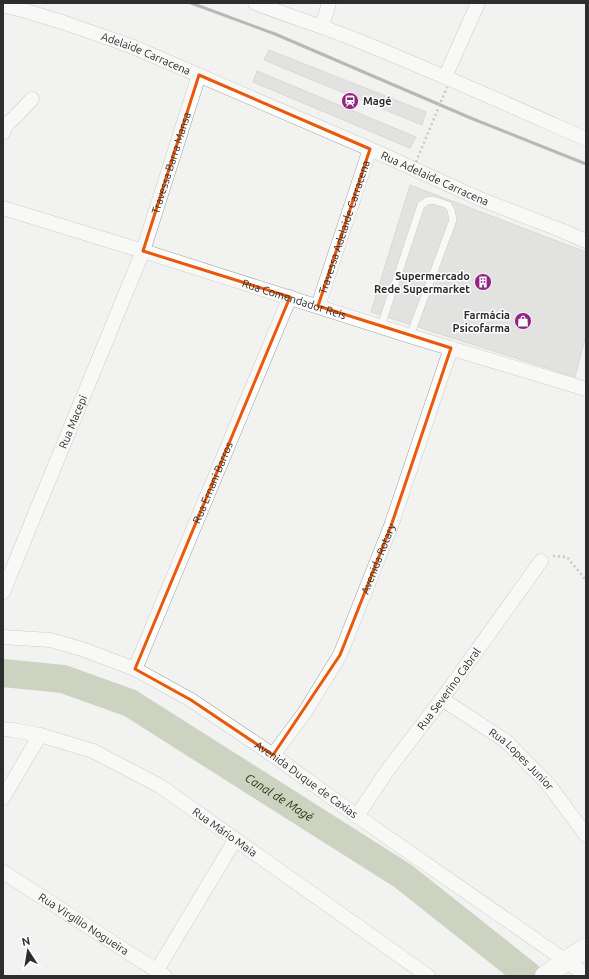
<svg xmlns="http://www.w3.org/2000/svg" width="589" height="979" font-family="Ubuntu,sans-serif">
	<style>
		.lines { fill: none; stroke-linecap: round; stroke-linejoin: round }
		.river { stroke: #a0ad88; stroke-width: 28 }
		.building { fill: #cfd0cd; stroke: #b6b7b4 }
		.lane-casing { stroke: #a0a19f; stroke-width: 8 }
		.street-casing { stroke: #a0a19f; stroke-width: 15 }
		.secondary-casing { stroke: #a0a19f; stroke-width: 21 }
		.path { stroke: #949593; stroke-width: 2.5; stroke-dasharray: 2 3; stroke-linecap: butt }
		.lane { stroke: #fff; stroke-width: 7 }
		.street { stroke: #fff; stroke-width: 14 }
		.secondary { stroke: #fff; stroke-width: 20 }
		.rail { stroke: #717270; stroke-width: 3 }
		.path-bridge { stroke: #949593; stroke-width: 2.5; stroke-dasharray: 2 3; stroke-linecap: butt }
		.marked { fill: none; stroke: #e8590c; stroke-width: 3; stroke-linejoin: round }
		.labels { text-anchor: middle; stroke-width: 3; stroke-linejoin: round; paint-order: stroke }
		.street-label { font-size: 11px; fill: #2c2d2c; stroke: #fff }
		.poi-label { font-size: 11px; font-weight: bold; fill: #2c2d2c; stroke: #fff; text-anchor: end }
		.water-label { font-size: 12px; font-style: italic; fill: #293509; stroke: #fff }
	</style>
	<rect width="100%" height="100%" fill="#f2f3f0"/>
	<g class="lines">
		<path class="river" id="s1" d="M 3,673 L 63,679 L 130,703 L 403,876 L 529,976"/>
	</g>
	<g class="building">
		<path d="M 269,50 L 426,112 L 422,125 L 264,60 Z"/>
		<path d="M 257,71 L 416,137 L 410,148 L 253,82 Z"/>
		<path d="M 410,185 L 586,252 L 586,335 L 575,377 L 371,312 Z"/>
	</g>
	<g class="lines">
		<g class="lane-casing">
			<path id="lane" d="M 381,326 L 421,205 L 427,201 L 433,200 L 448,205 L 451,210 L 453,220 L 410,336"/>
		</g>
		<g class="street-casing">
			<g id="street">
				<path d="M 255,3 C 286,15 318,25 349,37 C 429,69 507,104 586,139"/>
				<path id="s2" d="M 3,5 L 26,11 L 62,22 L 131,46 L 370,149 L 480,199 L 558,229 L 586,241"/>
				<path d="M 322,26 L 329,3"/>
				<path d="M 445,77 L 478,3"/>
				<path d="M 3,133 L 7,124 L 14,118 L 32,99"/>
				<path id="s3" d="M 3,208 L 143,251 L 410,336 L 586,389"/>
				<path id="s4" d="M 318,306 L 370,149"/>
				<path id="s5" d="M 3,592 L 143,251 L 199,75"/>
				<path id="s6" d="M 3,637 L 50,640 L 82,649 L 135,669 L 191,700 L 273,755 L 357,816 L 586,975"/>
				<path id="s7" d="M 135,669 L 290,297"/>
				<path id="s8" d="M 442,699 L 507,742 L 548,784 L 586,835"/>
				<path id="s9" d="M 3,729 L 13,730 L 40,735 L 93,751 L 160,786 L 428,976"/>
				<path id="s10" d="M 273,755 L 305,712 L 340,655 L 391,526 L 451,348"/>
				<path d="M 3,798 L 40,735"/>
				<path id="s11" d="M 357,816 L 387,771 L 442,699 L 541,561"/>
				<path id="s12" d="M 3,872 L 165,976"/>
				<path d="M 157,970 L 235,840"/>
			</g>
		</g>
		<g class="secondary-casing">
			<path id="secondary" d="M 545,976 L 566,961 L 586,948"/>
		</g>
		<path class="path" d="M 553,556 L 567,557 L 586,580"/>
		<use href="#lane" class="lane"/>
		<use href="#street" class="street"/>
		<use href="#secondary" class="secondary"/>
		<path class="rail" d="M 191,3 L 275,34 L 473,119 L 586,164"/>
		<path class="path-bridge" d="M 416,162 L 447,87"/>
	</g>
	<path d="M0 0H589V979H0ZM 199,75 L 370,149 L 318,306 L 451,348 L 391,526 L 340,655 L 273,755 L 191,700 L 135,669 L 290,297 L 143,251 Z" fill="#f2f3f0" fill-opacity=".55" fill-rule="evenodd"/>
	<path class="marked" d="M 199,75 L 370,149 L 318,306 L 451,348 L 391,526 L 340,655 L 273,755 L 191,700 L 135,669 L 290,297 L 143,251 Z"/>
	<defs>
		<g id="station-disc" transform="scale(0.9)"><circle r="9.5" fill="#922384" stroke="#fff"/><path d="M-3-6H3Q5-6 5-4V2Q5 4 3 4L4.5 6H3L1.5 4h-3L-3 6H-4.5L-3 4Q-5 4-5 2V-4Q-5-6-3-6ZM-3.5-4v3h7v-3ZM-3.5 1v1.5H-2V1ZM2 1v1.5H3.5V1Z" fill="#fff"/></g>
		<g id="building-disc" transform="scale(0.9)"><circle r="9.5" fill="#922384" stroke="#fff"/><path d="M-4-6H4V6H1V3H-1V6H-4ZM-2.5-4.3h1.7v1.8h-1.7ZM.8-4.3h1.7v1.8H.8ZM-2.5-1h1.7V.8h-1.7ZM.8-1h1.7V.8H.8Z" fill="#fff"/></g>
		<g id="shop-disc" transform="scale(0.9)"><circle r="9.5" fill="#922384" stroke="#fff"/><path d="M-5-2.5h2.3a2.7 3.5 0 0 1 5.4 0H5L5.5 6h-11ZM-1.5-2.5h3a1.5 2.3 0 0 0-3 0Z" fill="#fff"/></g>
	</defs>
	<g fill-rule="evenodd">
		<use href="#station-disc" x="350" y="101"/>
		<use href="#building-disc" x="483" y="282"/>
		<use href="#shop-disc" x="523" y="321"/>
	</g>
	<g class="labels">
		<g class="street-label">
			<text dy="4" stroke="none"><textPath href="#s2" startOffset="151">Adelaide Carracena</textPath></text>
			<text dy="4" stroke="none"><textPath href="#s5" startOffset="461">Travessa Barra Mansa</textPath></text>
			<text dy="4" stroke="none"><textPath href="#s2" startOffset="466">Rua Adelaide Carracena</textPath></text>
			<text dy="4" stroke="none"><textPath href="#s4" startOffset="83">Travessa Adelaide Carracena</textPath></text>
			<text dy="4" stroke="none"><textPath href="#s3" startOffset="305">Rua Comendador Reis</textPath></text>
			<text dy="4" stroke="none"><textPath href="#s5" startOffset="184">Rua Macepi</textPath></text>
			<text dy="4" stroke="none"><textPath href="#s7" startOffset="202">Rua Ernani Barros</textPath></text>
			<text dy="4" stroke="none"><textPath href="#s10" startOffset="224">Avenida Rotary</textPath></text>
			<text dy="4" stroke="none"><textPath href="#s11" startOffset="157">Rua Severino Cabral</textPath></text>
			<text dy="4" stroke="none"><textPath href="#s8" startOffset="100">Rua Lopes Junior</textPath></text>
			<text dy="4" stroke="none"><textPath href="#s6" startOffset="341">Avenida Duque de Caxias</textPath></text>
			<text dy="4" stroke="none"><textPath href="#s9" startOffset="248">Rua Mário Maia</textPath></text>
			<text dy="4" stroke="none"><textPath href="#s12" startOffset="96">Rua Virgílio Nogueira</textPath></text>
		</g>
		<g class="poi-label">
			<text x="363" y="105" text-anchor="start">Magé</text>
			<text x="470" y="280">Supermercado<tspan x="470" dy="13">Rede Supermarket</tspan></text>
			<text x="510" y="319">Farmácia<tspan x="510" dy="13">Psicofarma</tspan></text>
		</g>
		<g class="water-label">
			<text dy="4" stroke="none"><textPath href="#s1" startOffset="308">Canal de Magé</textPath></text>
		</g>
	</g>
	<rect width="589" height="979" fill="none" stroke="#2c2d2c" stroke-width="8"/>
	<g transform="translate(28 951) rotate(348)" stroke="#ffffff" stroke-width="3" paint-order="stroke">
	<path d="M0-3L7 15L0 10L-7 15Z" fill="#2c2d2c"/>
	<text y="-6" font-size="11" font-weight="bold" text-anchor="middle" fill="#2c2d2c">N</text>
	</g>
</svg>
